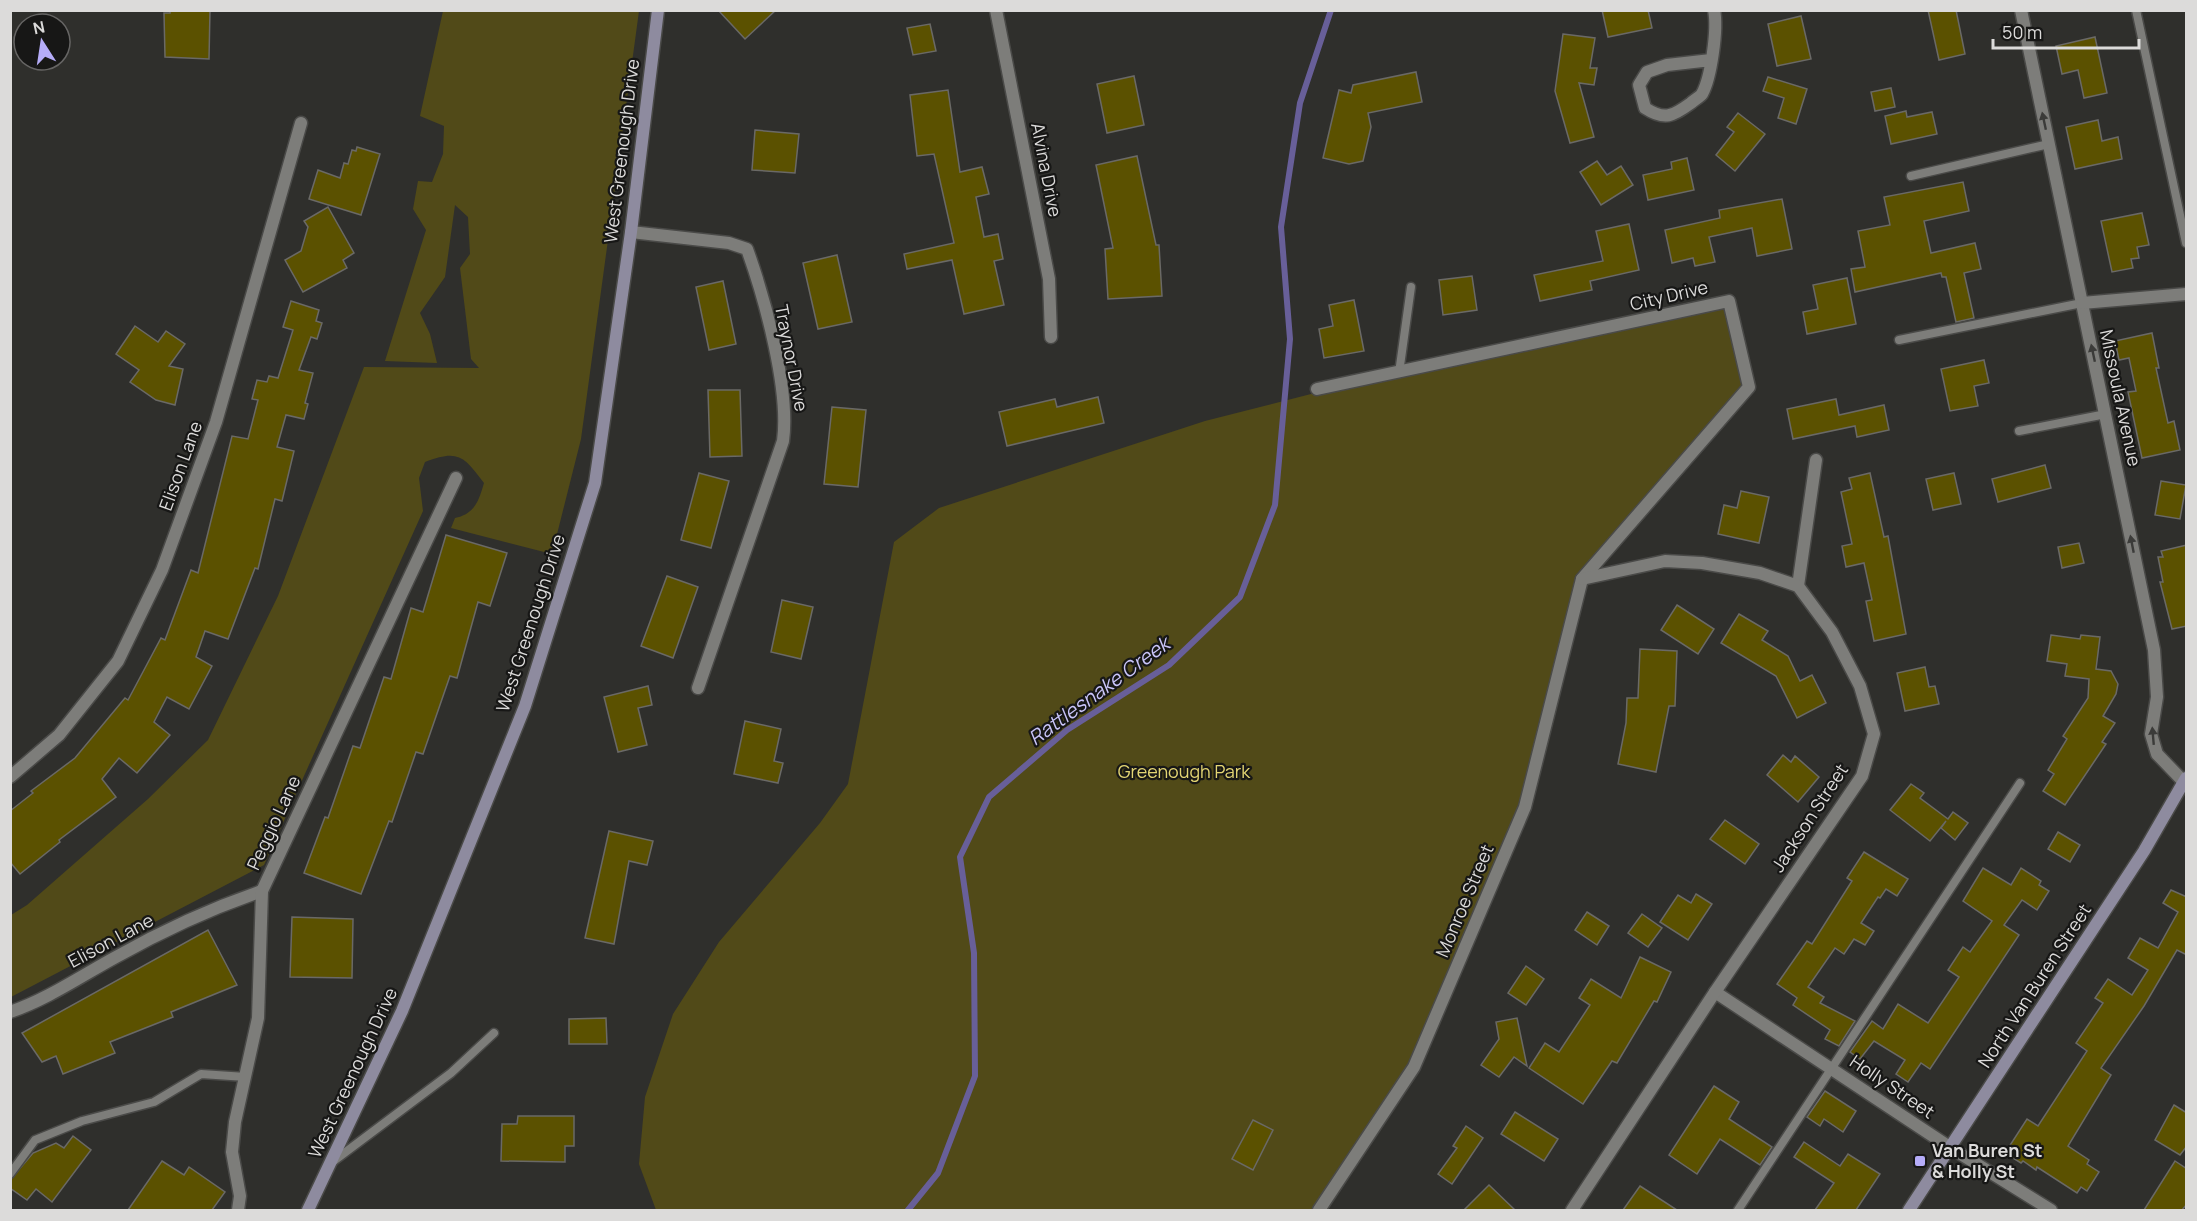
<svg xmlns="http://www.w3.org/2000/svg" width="2197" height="1221" font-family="Manrope,sans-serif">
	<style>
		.green { fill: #514a18 }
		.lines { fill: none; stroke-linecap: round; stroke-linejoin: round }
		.stream { stroke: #685f99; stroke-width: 6 }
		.building { fill: #5b5100; stroke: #6a6966; stroke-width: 1.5 }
		.lane-casing { stroke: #4a4a48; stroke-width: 11 }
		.street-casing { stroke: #4a4a48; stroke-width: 15 }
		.secondary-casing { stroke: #4a4a48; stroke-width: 15 }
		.lane { stroke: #7d7d7a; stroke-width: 8 }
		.street { stroke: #7d7d7a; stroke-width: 12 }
		.secondary { stroke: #8e8b9f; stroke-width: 12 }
		.oneway { fill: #3b3b39 }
		.poi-dot { fill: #b5acf8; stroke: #171716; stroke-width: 2 }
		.labels { text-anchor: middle; stroke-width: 4.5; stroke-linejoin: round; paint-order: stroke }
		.street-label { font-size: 18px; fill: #dcdbda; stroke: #171716 }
		.park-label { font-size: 18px; fill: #e3d573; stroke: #171716 }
		.poi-label { font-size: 18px; font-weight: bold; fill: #dcdbda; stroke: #171716; text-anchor: start }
		.water-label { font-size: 20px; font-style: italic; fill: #cac5f9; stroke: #171716 }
	</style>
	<rect width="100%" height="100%" fill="#2f2f2c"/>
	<g class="green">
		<path d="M 443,11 L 639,11 L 581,439 L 552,554 L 451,528 L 455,518 C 475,514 479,500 484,483 C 464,456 458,449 425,462 L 419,478 L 423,511 L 264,865 L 11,997 L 11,915 L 27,905 L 148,799 L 208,740 L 278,596 L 364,367 L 479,368 L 471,359 L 460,268 L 470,254 L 468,217 L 455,205 L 445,277 L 420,313 L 430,334 L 437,363 L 385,361 L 426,230 L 413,209 L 418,181 L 432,182 L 443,154 L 444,126 L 420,116 Z"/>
		<path d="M 1729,301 L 1749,387 L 1582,579 L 1525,807 L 1414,1067 L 1319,1210 L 656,1210 L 639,1164 L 645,1097 L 673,1014 L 719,942 L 820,823 L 848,784 L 894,542 L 939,508 L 1205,421 L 1311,394 L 1391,380 L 1483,355 Z"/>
	</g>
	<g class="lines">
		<path class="stream" d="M 908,1210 L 938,1173 L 975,1076 L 974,953 L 960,857 L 989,797 L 1067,730 L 1169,665 L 1240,597 L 1275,505 L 1290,339 L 1281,227 L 1300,103 L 1331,10"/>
	</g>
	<g class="building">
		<path d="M 170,10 L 210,10 L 209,59 L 165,57 L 164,13 L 170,13 Z"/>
		<path d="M 718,10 L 776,10 L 745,39 Z"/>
		<path d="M 1602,10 L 1648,10 L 1652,28 L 1608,37 Z"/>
		<path d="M 1928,10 L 1956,10 L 1965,54 L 1939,60 Z"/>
		<path d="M 1801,16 L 1811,59 L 1777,66 L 1768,24 Z"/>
		<path d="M 930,24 L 936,51 L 913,55 L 907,28 Z"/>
		<path d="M 1563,34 L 1595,38 L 1590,68 L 1597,68 L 1594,85 L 1579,83 L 1594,137 L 1570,143 L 1555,91 Z"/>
		<path d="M 2095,37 L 2107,93 L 2084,98 L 2078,70 L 2062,74 L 2056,46 Z"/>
		<path d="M 1416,72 L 1422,102 L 1368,113 L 1371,127 L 1363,161 L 1349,164 L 1323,158 L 1339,90 L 1351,93 L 1353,85 Z"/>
		<path d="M 1134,76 L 1144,125 L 1107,133 L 1097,84 Z"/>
		<path d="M 1768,77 L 1807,89 L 1796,124 L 1778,118 L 1784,98 L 1763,91 Z"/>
		<path d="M 1891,88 L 1895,107 L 1875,111 L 1871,92 Z"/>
		<path d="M 948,90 L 960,172 L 982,167 L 989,194 L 976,197 L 984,237 L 998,234 L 1003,259 L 994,261 L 1004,305 L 964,314 L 952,260 L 907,269 L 904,254 L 954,243 L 934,154 L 917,156 L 910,95 Z"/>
		<path d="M 1906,111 L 1907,117 L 1932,112 L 1937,134 L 1891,144 L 1885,116 Z"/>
		<path d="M 1738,113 L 1765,134 L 1735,171 L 1716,155 L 1734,132 L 1727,127 Z"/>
		<path d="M 2098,120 L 2102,141 L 2118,137 L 2122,159 L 2075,169 L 2066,127 Z"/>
		<path d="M 755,130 L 799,134 L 795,173 L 752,170 Z"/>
		<path d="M 357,147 L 380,154 L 361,215 L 309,199 L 318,170 L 340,178 L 344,163 L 348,164 L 352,150 L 356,151 Z"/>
		<path d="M 1137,156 L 1156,245 L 1159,245 L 1162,296 L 1108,299 L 1105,249 L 1113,248 L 1096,165 Z"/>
		<path d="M 1687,158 L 1694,190 L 1648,200 L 1643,175 L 1672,169 L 1671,162 Z"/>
		<path d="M 1597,161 L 1607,175 L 1621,166 L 1633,185 L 1601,205 L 1580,172 Z"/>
		<path d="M 1963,182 L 1969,211 L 1924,221 L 1931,253 L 1975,243 L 1981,269 L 1964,273 L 1974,318 L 1956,322 L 1946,277 L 1942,277 L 1941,273 L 1855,292 L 1851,269 L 1865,267 L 1858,231 L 1890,225 L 1884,197 Z"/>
		<path d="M 1782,199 L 1792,249 L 1757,256 L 1752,228 L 1709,237 L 1715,262 L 1695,266 L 1693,258 L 1672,263 L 1665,230 L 1720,218 L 1719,210 Z"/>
		<path d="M 328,207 L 354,253 L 343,260 L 347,268 L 303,292 L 285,260 L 301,251 L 308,227 L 304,221 Z"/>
		<path d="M 2142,213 L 2149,245 L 2137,247 L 2139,258 L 2131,259 L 2133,268 L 2112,272 L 2101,221 Z"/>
		<path d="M 1629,224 L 1639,270 L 1590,281 L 1592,290 L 1540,301 L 1534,275 L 1603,261 L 1596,231 Z"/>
		<path d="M 837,255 L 852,322 L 818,329 L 803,263 Z"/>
		<path d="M 1472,276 L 1477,310 L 1443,315 L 1439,280 Z"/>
		<path d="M 1847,278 L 1856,324 L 1807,334 L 1803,312 L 1818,309 L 1813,285 Z"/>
		<path d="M 723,281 L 736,344 L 709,350 L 696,287 Z"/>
		<path d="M 1354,300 L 1364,351 L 1324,358 L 1319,329 L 1333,326 L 1329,305 Z"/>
		<path d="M 291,301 L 319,310 L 316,321 L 322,323 L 317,339 L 311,337 L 299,370 L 313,373 L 305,403 L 308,404 L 304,419 L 286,415 L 277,447 L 294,451 L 282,501 L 275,499 L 258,569 L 255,568 L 228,639 L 205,631 L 196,657 L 212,666 L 189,709 L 167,697 L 154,722 L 170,735 L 137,773 L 119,758 L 102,779 L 116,797 L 59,840 L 60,842 L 20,874 L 10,862 L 10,811 L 33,793 L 31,791 L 75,758 L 125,698 L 128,700 L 161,638 L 165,640 L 191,570 L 198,573 L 232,436 L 248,439 L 258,400 L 252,399 L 257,380 L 267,382 L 269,376 L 278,378 L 293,330 L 283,327 Z"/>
		<path d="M 135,326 L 158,342 L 166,331 L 185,344 L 169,366 L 183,369 L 175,405 L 156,400 L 130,382 L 139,370 L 116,354 Z"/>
		<path d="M 2152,333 L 2159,368 L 2156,368 L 2168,423 L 2174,421 L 2180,450 L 2142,458 L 2128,392 L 2136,391 L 2129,358 L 2119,360 L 2115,341 Z"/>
		<path d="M 1984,360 L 1989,383 L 1974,386 L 1978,406 L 1950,411 L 1941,369 Z"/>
		<path d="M 708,390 L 740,390 L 742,456 L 710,457 Z"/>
		<path d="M 1098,397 L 1104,423 L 1007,446 L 999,412 L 1055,399 L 1057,407 Z"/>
		<path d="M 1836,399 L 1839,415 L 1884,405 L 1889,430 L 1857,437 L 1855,426 L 1793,439 L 1787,409 Z"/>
		<path d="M 832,407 L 866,410 L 858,487 L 824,484 Z"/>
		<path d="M 2045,465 L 2051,488 L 1998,502 L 1992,479 Z"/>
		<path d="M 699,473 L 729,481 L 711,548 L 681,540 Z"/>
		<path d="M 1870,473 L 1884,537 L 1888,536 L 1906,634 L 1874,641 L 1866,601 L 1872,600 L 1864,563 L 1846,567 L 1842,546 L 1852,544 L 1841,492 L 1852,489 L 1849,478 Z"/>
		<path d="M 1954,473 L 1961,504 L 1933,510 L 1926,479 Z"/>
		<path d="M 2161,481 L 2186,485 L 2180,519 L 2155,515 Z"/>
		<path d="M 1741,491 L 1769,497 L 1759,543 L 1718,534 L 1724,505 L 1737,508 Z"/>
		<path d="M 446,535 L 507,553 L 490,606 L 478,602 L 457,678 L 450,676 L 423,754 L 416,752 L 392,822 L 389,821 L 361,894 L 304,873 L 325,817 L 328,818 L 353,746 L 360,748 L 384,677 L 391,679 L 411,608 L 423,612 Z"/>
		<path d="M 2079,543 L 2084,563 L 2062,568 L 2058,547 Z"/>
		<path d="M 2187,545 L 2187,626 L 2172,629 L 2160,582 L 2163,582 L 2158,557 L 2163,557 L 2161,551 Z"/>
		<path d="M 667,576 L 698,587 L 673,658 L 641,646 Z"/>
		<path d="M 782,600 L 813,607 L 801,659 L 771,652 Z"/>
		<path d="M 1677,605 L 1714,629 L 1698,654 L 1661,630 Z"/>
		<path d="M 1739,614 L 1768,631 L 1762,640 L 1788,656 L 1800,681 L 1812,675 L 1826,703 L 1797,718 L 1776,676 L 1721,643 Z"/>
		<path d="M 2051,635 L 2080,639 L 2081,635 L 2100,637 L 2096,669 L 2111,671 L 2118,684 L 2116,694 L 2103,716 L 2115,723 L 2102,742 L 2106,744 L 2065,805 L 2043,791 L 2054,774 L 2048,770 L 2067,739 L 2063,736 L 2088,698 L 2089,679 L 2065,676 L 2067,664 L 2047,661 Z"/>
		<path d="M 1640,649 L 1677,651 L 1675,706 L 1669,706 L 1656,772 L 1618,764 L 1626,723 L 1627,698 L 1638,698 Z"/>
		<path d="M 1925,667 L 1929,687 L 1935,686 L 1939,704 L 1905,711 L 1897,673 Z"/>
		<path d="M 648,686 L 652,705 L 638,708 L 647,745 L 618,752 L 604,697 Z"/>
		<path d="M 745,721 L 781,729 L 774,761 L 783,763 L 778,783 L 734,774 Z"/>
		<path d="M 1783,755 L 1791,762 L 1795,756 L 1819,777 L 1798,802 L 1767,775 Z"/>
		<path d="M 1911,784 L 1924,793 L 1920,798 L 1948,819 L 1953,812 L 1968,823 L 1955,840 L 1941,828 L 1946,821 L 1930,841 L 1890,810 Z"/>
		<path d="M 1725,820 L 1759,844 L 1745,864 L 1710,839 Z"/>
		<path d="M 609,831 L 653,841 L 647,865 L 629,861 L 614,944 L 585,938 Z"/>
		<path d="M 2058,832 L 2080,845 L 2070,862 L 2048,849 Z"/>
		<path d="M 1864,852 L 1908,879 L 1897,896 L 1886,889 L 1880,898 L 1878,897 L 1861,923 L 1874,931 L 1865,945 L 1854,939 L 1844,954 L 1835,948 L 1808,987 L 1824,997 L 1820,1003 L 1855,1021 L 1839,1046 L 1825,1039 L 1830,1030 L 1793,1005 L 1797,998 L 1777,984 L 1807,941 L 1812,944 L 1852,881 L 1847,878 Z"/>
		<path d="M 1983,868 L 2011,885 L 2021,868 L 2041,881 L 2039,885 L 2049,891 L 2037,910 L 2022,900 L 2004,925 L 2019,935 L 1930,1069 L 1921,1063 L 1908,1082 L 1896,1074 L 1905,1060 L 1874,1041 L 1860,1059 L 1850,1052 L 1872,1021 L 1883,1029 L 1898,1004 L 1928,1023 L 1959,977 L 1948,970 L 1963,947 L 1970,952 L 1992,921 L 1963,901 Z"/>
		<path d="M 2171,890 L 2187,897 L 2187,955 L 2177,950 L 2144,1006 L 2101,1068 L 2111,1075 L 2068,1146 L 2089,1160 L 2087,1164 L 2099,1172 L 2087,1191 L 2081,1187 L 2077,1193 L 2037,1167 L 2036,1170 L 2023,1161 L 2021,1163 L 2005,1153 L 2027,1119 L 2038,1126 L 2087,1051 L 2076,1043 L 2103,1003 L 2095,998 L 2108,979 L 2132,995 L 2148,970 L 2128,958 L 2140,938 L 2158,948 L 2178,912 L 2163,903 Z"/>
		<path d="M 1696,894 L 1712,904 L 1688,940 L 1660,922 L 1678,895 L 1691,903 Z"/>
		<path d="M 1587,912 L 1609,926 L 1597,945 L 1575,930 Z"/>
		<path d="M 1642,914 L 1662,928 L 1648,947 L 1628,933 Z"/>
		<path d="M 292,917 L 353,919 L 352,978 L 290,977 Z"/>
		<path d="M 208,930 L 237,985 L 171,1012 L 173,1017 L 110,1042 L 115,1053 L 63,1074 L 56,1056 L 42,1062 L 22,1033 Z"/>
		<path d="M 1640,957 L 1671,972 L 1657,1002 L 1654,1001 L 1617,1063 L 1612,1061 L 1583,1104 L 1529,1068 L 1545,1043 L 1559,1052 L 1590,1005 L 1579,998 L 1591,979 L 1621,998 Z"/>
		<path d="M 1526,966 L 1544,979 L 1526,1005 L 1508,993 Z"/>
		<path d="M 606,1018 L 607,1044 L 569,1044 L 569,1019 Z"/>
		<path d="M 1517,1018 L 1527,1066 L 1514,1057 L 1499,1077 L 1481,1065 L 1499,1039 L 1496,1022 Z"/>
		<path d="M 1714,1086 L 1739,1102 L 1729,1119 L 1772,1147 L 1760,1165 L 1720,1139 L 1697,1174 L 1669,1155 Z"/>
		<path d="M 1825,1091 L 1856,1111 L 1843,1132 L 1824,1119 L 1820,1126 L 1807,1117 Z"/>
		<path d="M 2174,1105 L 2187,1113 L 2187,1146 L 2180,1155 L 2155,1140 Z"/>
		<path d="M 1515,1112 L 1558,1139 L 1544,1161 L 1501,1134 Z"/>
		<path d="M 518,1116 L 574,1116 L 574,1146 L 565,1146 L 565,1162 L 501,1161 L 502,1124 L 517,1124 Z"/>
		<path d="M 1253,1120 L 1273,1130 L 1253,1170 L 1232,1159 Z"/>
		<path d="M 1466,1126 L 1483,1138 L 1452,1184 L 1438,1174 L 1457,1148 L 1453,1146 Z"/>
		<path d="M 73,1136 L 91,1150 L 52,1202 L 36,1189 L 27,1200 L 10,1188 L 10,1180 L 33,1153 L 56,1143 L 64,1148 Z"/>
		<path d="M 1804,1142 L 1840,1166 L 1848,1154 L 1880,1174 L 1856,1210 L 1815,1210 L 1834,1183 L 1794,1157 Z"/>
		<path d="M 162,1161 L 184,1175 L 189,1167 L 225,1192 L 212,1210 L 128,1210 Z"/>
		<path d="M 2175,1161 L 2187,1169 L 2187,1204 L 2182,1210 L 2144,1210 Z"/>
		<path d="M 1489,1185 L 1515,1210 L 1464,1210 Z"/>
		<path d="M 1640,1186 L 1677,1210 L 1623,1210 Z"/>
	</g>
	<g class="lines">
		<g class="lane-casing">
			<g id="lane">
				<path d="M 2136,10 L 2186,243"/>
				<path d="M 1911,176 L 2049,144"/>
				<path d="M 1899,340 L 2082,303"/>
				<path d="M 1399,373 L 1411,287"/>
				<path d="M 2019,431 L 2106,414"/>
				<path d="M 331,1163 L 451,1073 L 494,1033"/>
				<path d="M 10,1174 L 35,1140 L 82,1121 L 154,1102 L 201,1074 L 246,1077"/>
				<path d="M 1738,1210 L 2020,783"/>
			</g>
		</g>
		<g class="street-casing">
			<g id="street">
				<path d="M 996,10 L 1049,279 L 1051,337"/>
				<path d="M 2021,10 L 2154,650 L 2157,697 L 2151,734 L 2157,754 L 2184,782"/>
				<path d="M 1711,60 L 1667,65 L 1647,72 L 1639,85 L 1645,108 C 1665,121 1673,116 1691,103 C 1694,100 1700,97 1702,94 C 1711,78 1718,29 1714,10"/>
				<path d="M 631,232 L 729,243 L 747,249 C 765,299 790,390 783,441 L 698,688"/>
				<path d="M 2082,303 L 2186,294"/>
				<path d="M 1317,389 L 1729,301 L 1749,387 L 1582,579 L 1525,807 L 1414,1067 L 1319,1210"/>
				<path d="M 1798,586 L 1816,460"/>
				<path d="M 10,777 L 59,735 L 118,661 L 162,570 L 216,422 L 301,123"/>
				<path d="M 1715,992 L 1951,1148 L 2051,1210"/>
				<path d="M 10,1012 C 48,999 81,976 116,957 C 162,931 212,908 262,891"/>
				<path d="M 238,1210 L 240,1196 L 232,1152 L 235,1122 L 258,1018 L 262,891 L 456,478"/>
				<path d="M 1572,1210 L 1715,992 L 1862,776 L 1874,734 L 1860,686 L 1832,632 L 1798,586 L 1760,573 L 1702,563 L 1665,561 L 1582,579"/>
			</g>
		</g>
		<g class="secondary-casing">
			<g id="secondary">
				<path d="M 308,1210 L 402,1011 L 525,706 L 595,483 L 631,232 L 658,10"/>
				<path d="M 1909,1210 L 2144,851 L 2186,778"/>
			</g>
		</g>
		<use href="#lane" class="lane"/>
		<use href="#street" class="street"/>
		<use href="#secondary" class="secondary"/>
	</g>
	<defs><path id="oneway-solid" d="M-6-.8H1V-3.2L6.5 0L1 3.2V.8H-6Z" transform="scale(1.5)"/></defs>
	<g class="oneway">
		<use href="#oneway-solid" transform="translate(2044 121) rotate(-102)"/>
		<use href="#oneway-solid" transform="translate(2093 353) rotate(-102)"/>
		<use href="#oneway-solid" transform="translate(2132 544) rotate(-101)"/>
		<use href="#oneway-solid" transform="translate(2153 736) rotate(-95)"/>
	</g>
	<rect class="poi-dot" x="1914" y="1155" width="12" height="12" rx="3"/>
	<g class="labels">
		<g class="street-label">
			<text transform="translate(622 151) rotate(-83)" y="6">West Greenough Drive</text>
			<text transform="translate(1046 170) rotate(79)" y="6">Alvina Drive</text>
			<text transform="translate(1669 296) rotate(-13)" y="6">City Drive</text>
			<text transform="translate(791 358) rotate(79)" y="6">Traynor Drive</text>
			<text transform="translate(2120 398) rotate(78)" y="6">Missoula Avenue</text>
			<text transform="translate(181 466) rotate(-70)" y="6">Elison Lane</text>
			<text transform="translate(531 623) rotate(-72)" y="6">West Greenough Drive</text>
			<text transform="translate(1810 818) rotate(-57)" y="6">Jackson Street</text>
			<text transform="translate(274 823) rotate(-65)" y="6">Peggio Lane</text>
			<text transform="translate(1465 901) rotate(-67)" y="6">Monroe Street</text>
			<text transform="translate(111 941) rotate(-28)" y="6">Elison Lane</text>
			<text transform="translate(2035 986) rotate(-57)" y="6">North Van Buren Street</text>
			<text transform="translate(353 1073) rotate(-65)" y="6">West Greenough Drive</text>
			<text transform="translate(1892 1087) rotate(34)" y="6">Holly Street</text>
		</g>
		<g class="park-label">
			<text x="1184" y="778">Greenough Park</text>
		</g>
		<g class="poi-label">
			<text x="1932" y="1157">Van Buren St<tspan x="1932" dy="21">&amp; Holly St</tspan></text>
		</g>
		<g class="water-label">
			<text transform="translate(1099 691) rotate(-36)" y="7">Rattlesnake Creek</text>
		</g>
	</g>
	<rect width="2197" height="1221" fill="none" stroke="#dcdbda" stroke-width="24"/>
	<g transform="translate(42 42) rotate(348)"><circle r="28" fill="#171716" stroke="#666564" stroke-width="1.5"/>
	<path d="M0-4.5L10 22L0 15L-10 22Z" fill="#b5acf8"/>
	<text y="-9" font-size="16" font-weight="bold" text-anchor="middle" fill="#dcdbda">N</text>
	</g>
	<path d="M1993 39v9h146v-9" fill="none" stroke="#dcdbda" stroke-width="3"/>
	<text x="2002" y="39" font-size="18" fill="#dcdbda" stroke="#171716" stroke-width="4.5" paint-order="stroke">50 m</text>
</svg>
